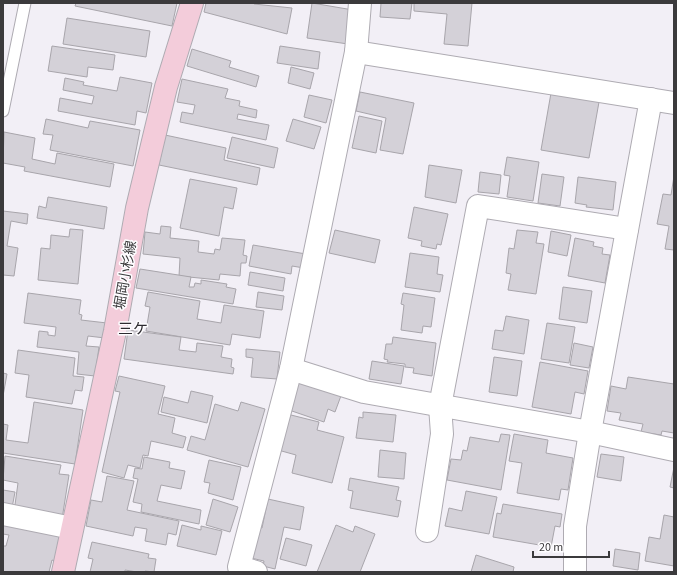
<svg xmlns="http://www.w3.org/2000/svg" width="677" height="575" font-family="'Source Sans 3','Noto Sans JP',sans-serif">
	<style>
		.building { fill: #d4d1d8; stroke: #a8a5ab }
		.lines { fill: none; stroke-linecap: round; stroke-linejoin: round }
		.service-casing { stroke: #aeabb2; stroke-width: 13 }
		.minor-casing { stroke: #aeabb2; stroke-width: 24 }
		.secondary-casing { stroke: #aeabb2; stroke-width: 24 }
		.service { stroke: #fff; stroke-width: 11 }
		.minor { stroke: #fff; stroke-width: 22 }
		.secondary { stroke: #f3ccda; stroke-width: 22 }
		.labels { text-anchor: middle; stroke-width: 3; stroke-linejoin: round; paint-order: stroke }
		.street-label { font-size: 14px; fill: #3b3a3c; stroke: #fefdff }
		.neighbourhood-label { font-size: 15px; fill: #2d2b30; stroke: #fefdff }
	</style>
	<rect width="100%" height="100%" fill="#f2eff6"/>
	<g class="building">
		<path d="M 76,3 L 177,3 L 172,26 L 75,6 Z"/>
		<path d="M 206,3 L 254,3 L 254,4 L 292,8 L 287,34 L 204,12 Z"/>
		<path d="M 312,3 L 353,10 L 348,44 L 307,38 Z"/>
		<path d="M 381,3 L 412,3 L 410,19 L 380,17 Z"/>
		<path d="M 414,3 L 472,3 L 468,46 L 444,44 L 447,14 L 414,11 Z"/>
		<path d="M 67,18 L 150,31 L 146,57 L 63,44 Z"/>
		<path d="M 52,46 L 115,55 L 113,70 L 88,67 L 87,77 L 48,71 Z"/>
		<path d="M 280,46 L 320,52 L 318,69 L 277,63 Z"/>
		<path d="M 192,49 L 231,61 L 229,67 L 259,76 L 256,87 L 187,66 Z"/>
		<path d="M 291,67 L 314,73 L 310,89 L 288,83 Z"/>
		<path d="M 120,77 L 152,83 L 146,113 L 137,111 L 135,125 L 58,111 L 60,98 L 92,104 L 94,96 L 63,90 L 65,78 L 84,82 L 83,85 L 117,91 Z"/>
		<path d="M 182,79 L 228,89 L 225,98 L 240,101 L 239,106 L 257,110 L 256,118 L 238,114 L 237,119 L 269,125 L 266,140 L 180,122 L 182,112 L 193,114 L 195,105 L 177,102 Z"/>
		<path d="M 360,92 L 414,103 L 403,154 L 380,150 L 386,118 L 356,111 Z"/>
		<path d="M 551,93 L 599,102 L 589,158 L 541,150 Z"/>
		<path d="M 309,95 L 332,100 L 326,123 L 304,117 Z"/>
		<path d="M 359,116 L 382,121 L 376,153 L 352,148 Z"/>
		<path d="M 46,119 L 88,128 L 90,121 L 140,130 L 133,166 L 50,150 L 53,135 L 43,134 Z"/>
		<path d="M 293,119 L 321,127 L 314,149 L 286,141 Z"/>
		<path d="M 4,132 L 35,138 L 32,159 L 55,164 L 57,153 L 114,164 L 110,187 L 24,171 L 25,167 L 3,163 Z"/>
		<path d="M 165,135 L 226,148 L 224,160 L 260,168 L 257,185 L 159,165 Z"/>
		<path d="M 232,137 L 278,148 L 274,168 L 227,158 Z"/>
		<path d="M 507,157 L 539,162 L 533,201 L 507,197 L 510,176 L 504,175 Z"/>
		<path d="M 429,165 L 462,170 L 456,203 L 425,197 Z"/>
		<path d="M 480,172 L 501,175 L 499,194 L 478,192 Z"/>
		<path d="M 542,174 L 564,177 L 560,206 L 538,203 Z"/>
		<path d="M 674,176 L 674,250 L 665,249 L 669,226 L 657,224 L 663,194 L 671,195 Z"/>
		<path d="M 578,177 L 616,182 L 613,210 L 586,207 L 587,205 L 575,203 Z"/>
		<path d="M 190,179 L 237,188 L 233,209 L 224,207 L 219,236 L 180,228 Z"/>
		<path d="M 48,197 L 107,207 L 104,229 L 37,218 L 39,206 L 46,208 Z"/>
		<path d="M 414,207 L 448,214 L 441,245 L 437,244 L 436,249 L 421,246 L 422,241 L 408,238 Z"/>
		<path d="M 3,211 L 28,214 L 27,224 L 11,221 L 7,246 L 18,248 L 14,276 L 3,275 Z"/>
		<path d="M 161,226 L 171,227 L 170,238 L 199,241 L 198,252 L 214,254 L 215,249 L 220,250 L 222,238 L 245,240 L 243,255 L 247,256 L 246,263 L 241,263 L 240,276 L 220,274 L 219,280 L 179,276 L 180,258 L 143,254 L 145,232 L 160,234 Z"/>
		<path d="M 70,229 L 83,230 L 78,284 L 38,280 L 41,248 L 50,249 L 51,235 L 69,237 Z"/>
		<path d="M 335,230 L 380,240 L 375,263 L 329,253 Z"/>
		<path d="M 517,230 L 538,232 L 536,243 L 544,244 L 536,294 L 508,290 L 511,274 L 506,273 L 509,248 L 514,249 Z"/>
		<path d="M 551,231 L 571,235 L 567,256 L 548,252 Z"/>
		<path d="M 575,238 L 594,242 L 593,246 L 603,248 L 602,254 L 610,255 L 605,283 L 568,276 Z"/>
		<path d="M 253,245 L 306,254 L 304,268 L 292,266 L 291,274 L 249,266 Z"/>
		<path d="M 410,253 L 439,257 L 437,274 L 443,275 L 440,292 L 405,287 Z"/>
		<path d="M 140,269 L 191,277 L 189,287 L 194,287 L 195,283 L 201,284 L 201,280 L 227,284 L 226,287 L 236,289 L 233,304 L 136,288 Z"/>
		<path d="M 250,272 L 285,278 L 283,291 L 248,285 Z"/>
		<path d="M 563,287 L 592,291 L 587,323 L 559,319 Z"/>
		<path d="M 148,292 L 200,301 L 197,319 L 221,323 L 224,305 L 264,311 L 260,338 L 232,334 L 230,345 L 146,331 L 150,307 L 145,306 Z"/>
		<path d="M 258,292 L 284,296 L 282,310 L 256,307 Z"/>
		<path d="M 28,293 L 81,300 L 79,314 L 82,315 L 81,320 L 107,323 L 105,338 L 88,336 L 86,346 L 99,347 L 95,376 L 77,374 L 79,352 L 37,347 L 39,331 L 48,332 L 48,335 L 55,336 L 56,327 L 24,323 Z"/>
		<path d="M 403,293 L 435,298 L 431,327 L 423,326 L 422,333 L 401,330 L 404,305 L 401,304 Z"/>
		<path d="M 506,316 L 529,320 L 524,354 L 492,349 L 495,330 L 503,331 Z"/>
		<path d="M 547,323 L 575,327 L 569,363 L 541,359 Z"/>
		<path d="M 128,330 L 181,337 L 179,350 L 196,352 L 197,343 L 223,346 L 221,357 L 232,359 L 231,367 L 234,368 L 233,374 L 124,359 Z"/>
		<path d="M 393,337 L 436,343 L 432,376 L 413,373 L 414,368 L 405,367 L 405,364 L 387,362 L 388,360 L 384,359 L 386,344 L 392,344 Z"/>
		<path d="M 574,343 L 593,347 L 589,368 L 570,365 Z"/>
		<path d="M 246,349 L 280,352 L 277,379 L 251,377 L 253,358 L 246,357 Z"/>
		<path d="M 18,350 L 75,358 L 73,376 L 84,377 L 82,391 L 75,390 L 72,404 L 26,397 L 29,375 L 15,373 Z"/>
		<path d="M 494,357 L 522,361 L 517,396 L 489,392 Z"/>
		<path d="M 372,361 L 404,366 L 401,384 L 369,379 Z"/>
		<path d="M 540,362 L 588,371 L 584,394 L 575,392 L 571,414 L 532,407 Z"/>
		<path d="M 3,373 L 7,374 L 3,396 Z"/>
		<path d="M 119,376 L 165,386 L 158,414 L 175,418 L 172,433 L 186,437 L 183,448 L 151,441 L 148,456 L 143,455 L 140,468 L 128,465 L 124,478 L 102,472 L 120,392 L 115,391 Z"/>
		<path d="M 628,377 L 674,384 L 674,433 L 662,431 L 661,435 L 641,432 L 643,424 L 619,420 L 621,413 L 607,411 L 611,386 L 626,389 Z"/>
		<path d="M 299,379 L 342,393 L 335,412 L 328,409 L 324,422 L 289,410 Z"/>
		<path d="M 191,391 L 213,396 L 207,423 L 161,412 L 164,397 L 188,403 Z"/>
		<path d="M 34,402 L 83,410 L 75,464 L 3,453 L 3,424 L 8,425 L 6,440 L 28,443 Z"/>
		<path d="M 241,402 L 265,409 L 248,467 L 187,450 L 191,436 L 205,440 L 215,404 L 238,411 Z"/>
		<path d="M 363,412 L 396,415 L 393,442 L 356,438 L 359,417 L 363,418 Z"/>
		<path d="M 287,414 L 319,422 L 317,430 L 344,437 L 332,483 L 292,473 L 296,455 L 278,450 Z"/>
		<path d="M 501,434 L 510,435 L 501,490 L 447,480 L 451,459 L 461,460 L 463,450 L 467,451 L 470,437 L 499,442 Z"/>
		<path d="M 514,434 L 548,440 L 546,453 L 573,458 L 568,490 L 561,489 L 559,500 L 517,493 L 522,463 L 509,461 Z"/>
		<path d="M 380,450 L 406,453 L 404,479 L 378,477 Z"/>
		<path d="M 601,454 L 624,457 L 621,481 L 597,477 Z"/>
		<path d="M 5,456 L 61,465 L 59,474 L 69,475 L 62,519 L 14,512 L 18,483 L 3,480 Z"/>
		<path d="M 144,457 L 170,462 L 169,468 L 185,471 L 181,489 L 161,485 L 157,501 L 201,510 L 199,524 L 141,512 L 142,504 L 133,502 L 138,479 L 133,478 L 135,468 L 142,469 Z"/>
		<path d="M 209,460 L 241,467 L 233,500 L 208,493 L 210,483 L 204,482 Z"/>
		<path d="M 674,467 L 674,488 L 670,487 Z"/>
		<path d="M 107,476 L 134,481 L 127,510 L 179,521 L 176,535 L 168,533 L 166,545 L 145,541 L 147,529 L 135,527 L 133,536 L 86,526 L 91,500 L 102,502 Z"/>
		<path d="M 350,478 L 399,487 L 396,500 L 401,501 L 398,517 L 350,508 L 353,491 L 348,490 Z"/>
		<path d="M 3,490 L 15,492 L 12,508 L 3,507 Z"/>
		<path d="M 466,491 L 497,497 L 489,534 L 445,526 L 449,508 L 462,511 Z"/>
		<path d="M 213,499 L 238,507 L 230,532 L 206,525 Z"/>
		<path d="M 268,499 L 304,507 L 300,530 L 284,527 L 275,569 L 263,566 L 264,561 L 251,558 L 258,527 L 262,528 Z"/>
		<path d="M 503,504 L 562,514 L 560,527 L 555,526 L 551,547 L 493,537 L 497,513 L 501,514 Z"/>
		<path d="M 664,515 L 674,517 L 674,566 L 645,561 L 649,537 L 660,539 Z"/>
		<path d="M 3,523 L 61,536 L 55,561 L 52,560 L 49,572 L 3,572 L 3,546 L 6,546 L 9,535 L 3,534 Z"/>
		<path d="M 182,525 L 201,530 L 201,526 L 222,531 L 216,555 L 177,546 Z"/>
		<path d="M 336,525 L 353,532 L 355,526 L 375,534 L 360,572 L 317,572 Z"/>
		<path d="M 286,538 L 312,545 L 306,566 L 280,559 Z"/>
		<path d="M 92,542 L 149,554 L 148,558 L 156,559 L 154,572 L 145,571 L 145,572 L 137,572 L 125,570 L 125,572 L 90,572 L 93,559 L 88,558 Z"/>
		<path d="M 615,549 L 640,553 L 638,570 L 613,566 Z"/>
		<path d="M 476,555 L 514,567 L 513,572 L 471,572 Z"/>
	</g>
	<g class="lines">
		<g class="service-casing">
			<path id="service" d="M 3,111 L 25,3"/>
		</g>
		<g class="minor-casing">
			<g id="minor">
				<path d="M 356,52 L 674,103"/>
				<path d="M 291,369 L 364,392 L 590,432 L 674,450"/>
				<path d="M 3,514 L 72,528"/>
				<path d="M 427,531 L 442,434 L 440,406 L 478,206 L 627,229"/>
				<path d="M 256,572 L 239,567 L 291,369 L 356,52 L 360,3"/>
				<path d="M 575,572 L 575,526 L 590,432 L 651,99"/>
			</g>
		</g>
		<g class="secondary-casing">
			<path id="secondary" d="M 63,572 L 115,331 L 137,208 L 166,87 L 192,3"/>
		</g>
		<use href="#service" class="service"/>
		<use href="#minor" class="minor"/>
		<use href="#secondary" class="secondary"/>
	</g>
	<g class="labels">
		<g class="street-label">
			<text transform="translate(125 275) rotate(-80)" y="5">堀岡小杉線</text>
		</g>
		<g class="neighbourhood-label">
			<text x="133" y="334">三ケ</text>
		</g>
	</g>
	<rect width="677" height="575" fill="none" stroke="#3b3a3c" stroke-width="8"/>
	<path d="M533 551v6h76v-6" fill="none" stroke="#3b3a3c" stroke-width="2"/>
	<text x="539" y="551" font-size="12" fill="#3b3a3c" stroke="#fefdff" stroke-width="3" paint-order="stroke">20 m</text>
</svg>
